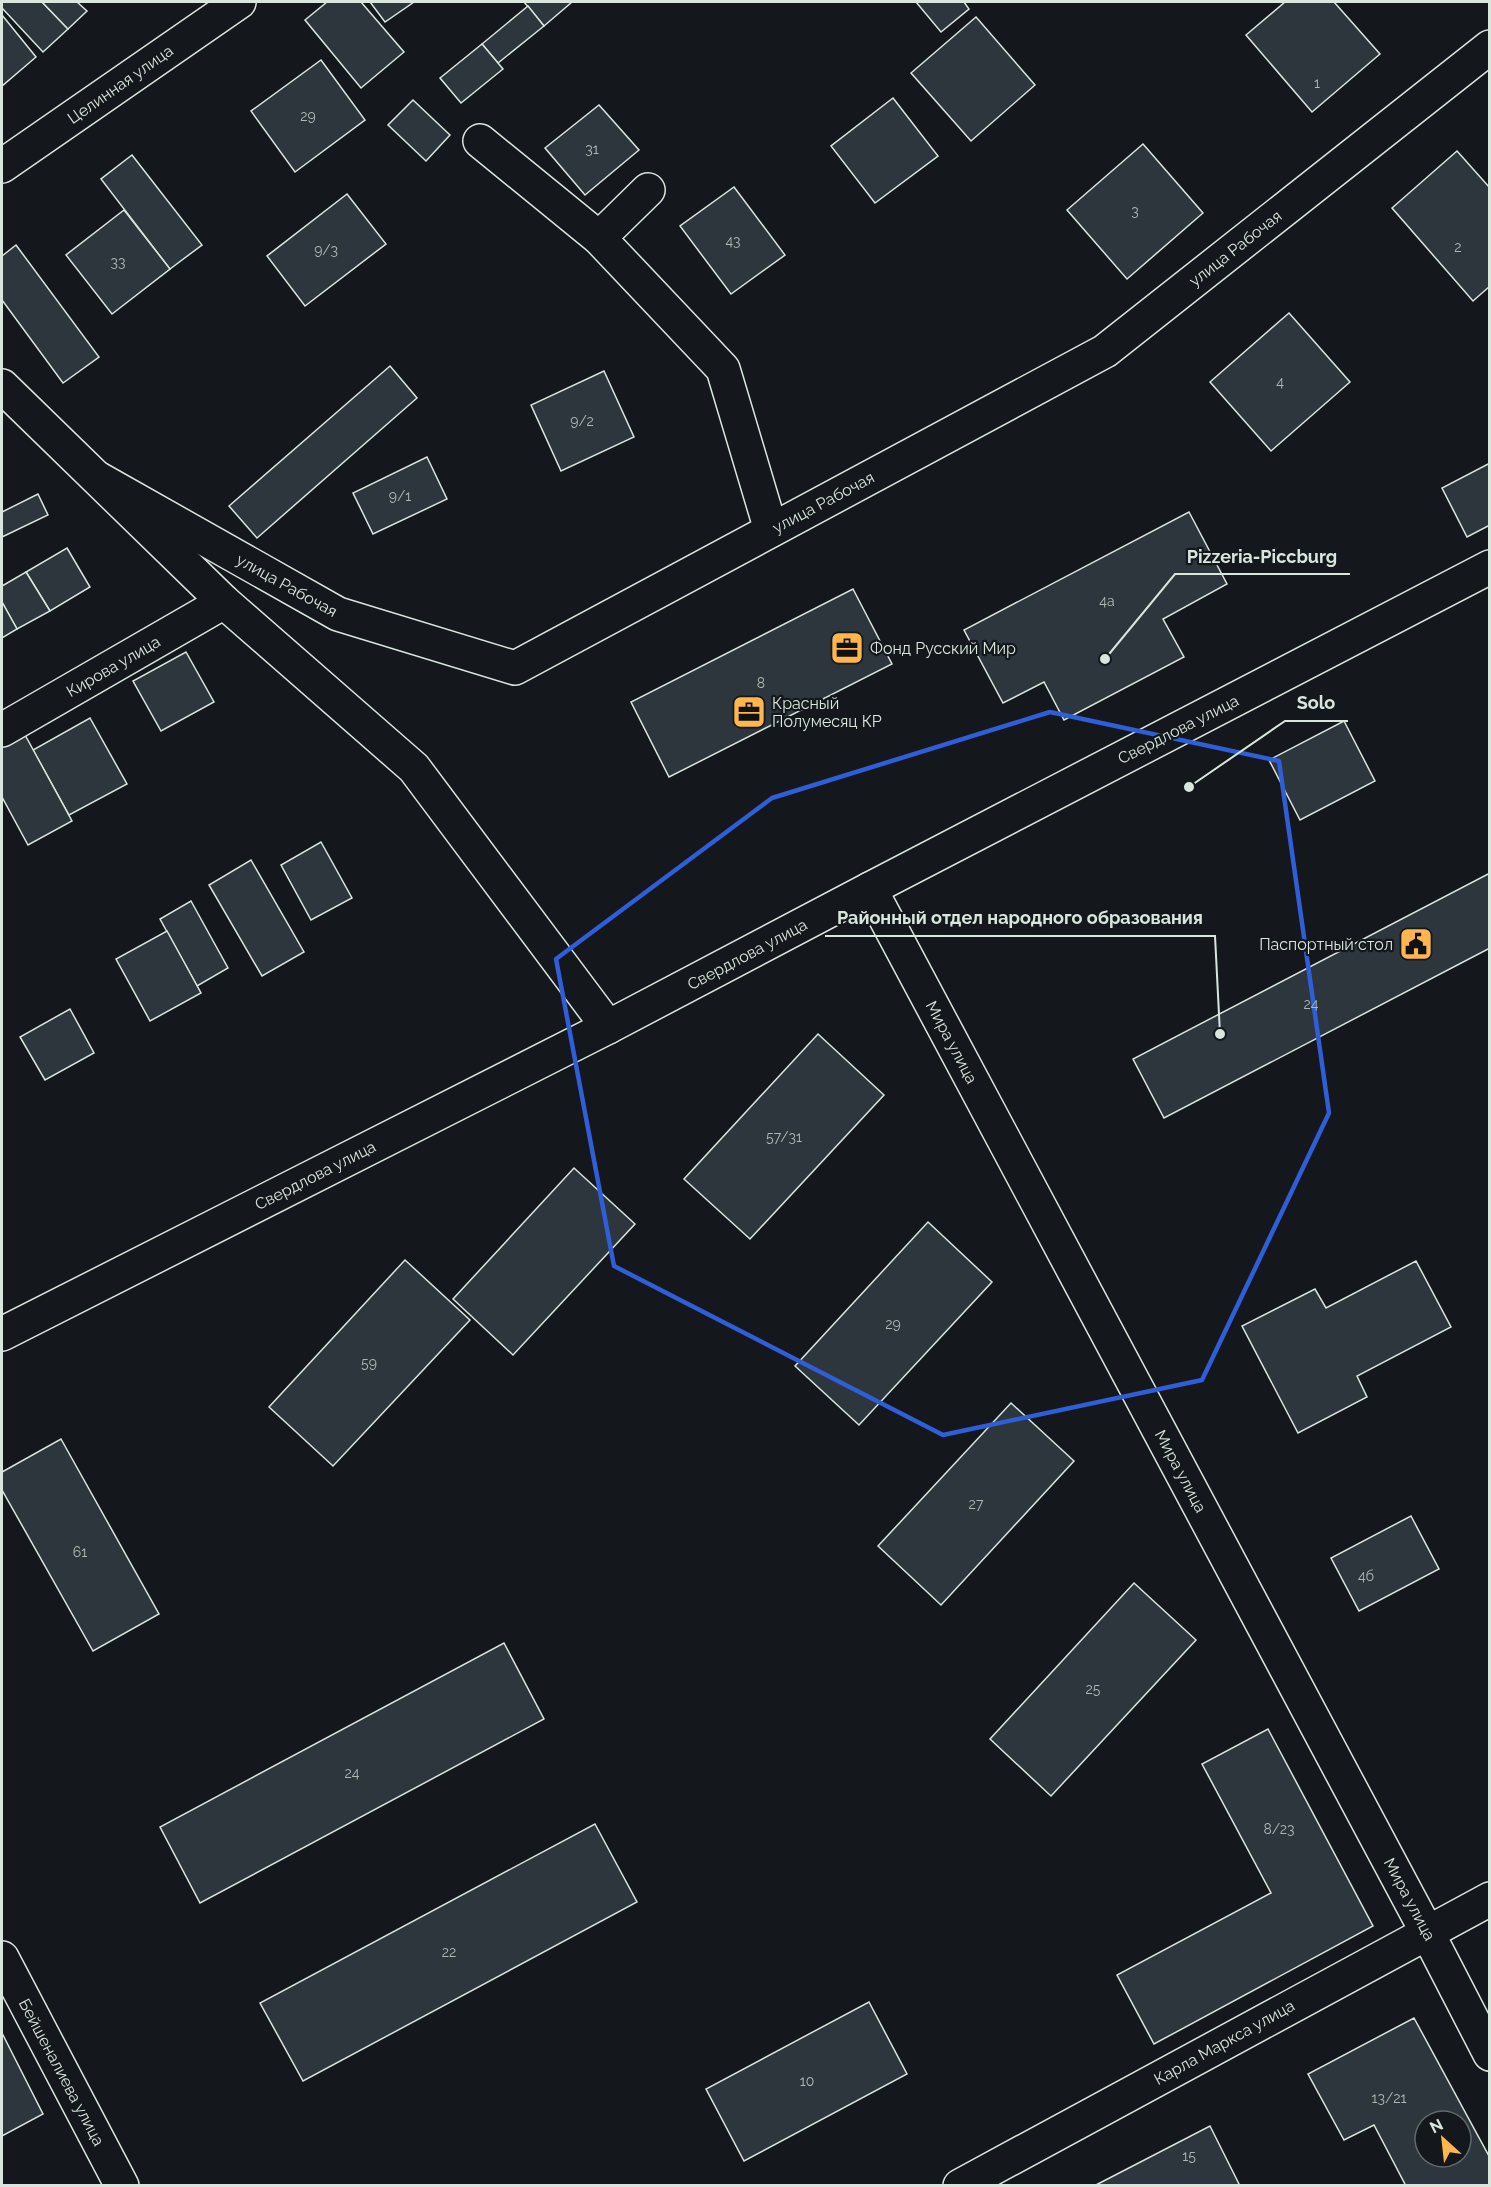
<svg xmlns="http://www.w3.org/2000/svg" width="1491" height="2187" font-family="Raleway,sans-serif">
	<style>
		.building { fill: #2c363c; stroke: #d8e6dc; stroke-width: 1.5; fill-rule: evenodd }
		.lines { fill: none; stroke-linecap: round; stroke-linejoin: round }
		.street-casing { stroke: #d8e6dc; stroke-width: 36 }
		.secondary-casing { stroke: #d8e6dc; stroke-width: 36 }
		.street { stroke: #14181c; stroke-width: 33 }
		.secondary { stroke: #14181c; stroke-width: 33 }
		.marked { fill: none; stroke: #305dd8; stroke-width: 4.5; stroke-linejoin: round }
		.labels { text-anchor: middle; stroke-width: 4.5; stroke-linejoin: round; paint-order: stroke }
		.number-label { font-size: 14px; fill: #adbab4 }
		.street-label { font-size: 16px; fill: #d8e6dc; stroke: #14181c }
		.poi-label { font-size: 16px; fill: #d8e6dc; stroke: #14181c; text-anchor: start }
		.leader { fill: none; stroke: #d8e6dc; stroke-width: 2 }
		.callout-dot { fill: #d8e6dc; stroke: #14181c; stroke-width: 2 }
		.callout-label { font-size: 18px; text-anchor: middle; font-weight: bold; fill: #d8e6dc; stroke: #14181c; stroke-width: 4.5; stroke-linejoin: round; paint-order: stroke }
	</style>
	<rect width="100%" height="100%" fill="#14181c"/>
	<g class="building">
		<path d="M 2,2 L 42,2 L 68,29 L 43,52 L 2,8 Z"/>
		<path d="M 42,2 L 77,2 L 87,11 L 68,29 Z"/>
		<path d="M 327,2 L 361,2 L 404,52 L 361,88 L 305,20 Z"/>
		<path d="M 370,2 L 414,2 L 385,22 Z"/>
		<path d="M 524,2 L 572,2 L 544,26 Z"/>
		<path d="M 916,2 L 964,2 L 969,9 L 941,32 Z"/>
		<path d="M 1285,2 L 1334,2 L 1380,54 L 1312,112 L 1246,35 Z"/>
		<path d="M 528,6 L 544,26 L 498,63 L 482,44 Z"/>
		<path d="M 2,15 L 36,57 L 2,86 Z"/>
		<path d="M 976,17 L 1035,85 L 971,141 L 911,73 Z"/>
		<path d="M 482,44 L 503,69 L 461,103 L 440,78 Z"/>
		<path d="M 321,60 L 365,120 L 295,172 L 251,111 Z"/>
		<path d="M 893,98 L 938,156 L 875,203 L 831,146 Z"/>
		<path d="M 413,100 L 450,135 L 426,161 L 388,125 Z"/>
		<path d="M 599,105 L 639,150 L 585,195 L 545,148 Z"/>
		<path d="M 1143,144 L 1203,213 L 1127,279 L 1067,210 Z"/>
		<path d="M 1457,151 L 1490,188 L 1490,286 L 1473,301 L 1392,208 Z"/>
		<path d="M 132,155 L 202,245 L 170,269 L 101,179 Z"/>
		<path d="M 734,187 L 785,255 L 731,294 L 680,226 Z"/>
		<path d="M 347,194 L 386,244 L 305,306 L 267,256 Z"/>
		<path d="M 124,210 L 170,269 L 112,314 L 66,255 Z"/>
		<path d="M 16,245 L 99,357 L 63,383 L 2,300 L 2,256 Z"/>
		<path d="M 1289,313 L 1350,382 L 1271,451 L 1210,382 Z"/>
		<path d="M 390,366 L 417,398 L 257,538 L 229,506 Z"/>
		<path d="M 604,371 L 634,437 L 561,471 L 531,405 Z"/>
		<path d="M 427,457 L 447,499 L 373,534 L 353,493 Z"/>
		<path d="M 1490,463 L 1490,525 L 1467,537 L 1442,488 Z"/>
		<path d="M 38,494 L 48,515 L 2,537 L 2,512 Z"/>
		<path d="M 1189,512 L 1227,584 L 1163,619 L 1184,657 L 1064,720 L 1044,682 L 1003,703 L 964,630 Z"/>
		<path d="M 67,548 L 90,587 L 50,611 L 26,572 Z"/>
		<path d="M 26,572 L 50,611 L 17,629 L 2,602 L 2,586 Z"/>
		<path d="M 853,589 L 892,664 L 669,777 L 631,702 Z"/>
		<path d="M 2,602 L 17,629 L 2,638 Z"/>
		<path d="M 186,652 L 214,702 L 161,731 L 133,681 Z"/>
		<path d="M 90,718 L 127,784 L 69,815 L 33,750 Z"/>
		<path d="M 1344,721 L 1375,781 L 1300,820 L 1269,760 Z"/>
		<path d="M 24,733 L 72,821 L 28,845 L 2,797 L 2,746 Z"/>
		<path d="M 321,842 L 352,898 L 311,920 L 281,865 Z"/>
		<path d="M 251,860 L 304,952 L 262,976 L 209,885 Z"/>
		<path d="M 1490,873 L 1490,948 L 1164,1118 L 1133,1059 Z"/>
		<path d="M 191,901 L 228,968 L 197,986 L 160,919 Z"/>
		<path d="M 167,931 L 201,993 L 150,1021 L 116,959 Z"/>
		<path d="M 70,1009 L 94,1053 L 45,1080 L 20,1037 Z"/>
		<path d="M 818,1034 L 884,1095 L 750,1239 L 684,1179 Z"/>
		<path d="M 574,1168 L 635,1224 L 513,1355 L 453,1299 Z"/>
		<path d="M 928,1222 L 992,1282 L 859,1425 L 795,1366 Z"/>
		<path d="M 405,1260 L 470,1320 L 333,1466 L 269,1407 Z"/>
		<path d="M 1416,1261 L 1451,1327 L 1357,1376 L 1367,1397 L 1298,1433 L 1242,1326 L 1315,1289 L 1326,1308 Z"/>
		<path d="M 1011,1403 L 1074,1461 L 941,1605 L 878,1546 Z"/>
		<path d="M 61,1439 L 159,1614 L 93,1651 L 2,1490 L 2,1472 Z"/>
		<path d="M 1411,1516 L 1439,1569 L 1359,1611 L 1331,1558 Z"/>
		<path d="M 1134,1583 L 1196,1640 L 1051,1796 L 990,1739 Z"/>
		<path d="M 504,1643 L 544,1719 L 200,1903 L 160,1827 Z"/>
		<path d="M 1268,1729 L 1373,1926 L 1154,2044 L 1117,1975 L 1271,1893 L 1202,1764 Z"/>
		<path d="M 595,1824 L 637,1902 L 303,2081 L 260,2003 Z"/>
		<path d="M 869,2002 L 907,2074 L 744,2161 L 706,2089 Z"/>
		<path d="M 1414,2018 L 1490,2158 L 1490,2186 L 1406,2186 L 1374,2125 L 1344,2140 L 1308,2074 ZM 1425,2121 L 1461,2121 L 1461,2157 L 1425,2157 Z"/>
		<path d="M 2,2033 L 43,2114 L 2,2136 Z"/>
		<path d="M 1210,2126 L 1240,2186 L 1094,2186 Z"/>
	</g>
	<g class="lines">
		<g class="street-casing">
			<g id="street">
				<path d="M 480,141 L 599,238 L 723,369 L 771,530"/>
				<path d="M 2,166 L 239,2"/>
				<path d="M 599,238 L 648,190"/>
				<path d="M 2,386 L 224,602 L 414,768 L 608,1027"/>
				<path d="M 99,479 L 338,614 L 515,668 L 1105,351 L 1490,47"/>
				<path d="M 2,730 L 224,602"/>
			</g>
		</g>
		<g class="secondary-casing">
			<g id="secondary">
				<path d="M 870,889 L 1427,1932 L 1490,2054"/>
				<path d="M 2,1334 L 608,1027 L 870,889 L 1490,567"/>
				<path d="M 2,1958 L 122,2186"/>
				<path d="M 960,2186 L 1490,1899"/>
			</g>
		</g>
		<use href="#street" class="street"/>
		<use href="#secondary" class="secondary"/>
	</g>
	<path class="marked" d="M 1050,712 L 1279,761 L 1329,1113 L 1202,1380 L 943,1435 L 614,1266 L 556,959 L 772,798 Z"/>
	<defs>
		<g id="office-square" transform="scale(1.725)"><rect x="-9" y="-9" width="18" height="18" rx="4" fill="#ffb74d" stroke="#14181c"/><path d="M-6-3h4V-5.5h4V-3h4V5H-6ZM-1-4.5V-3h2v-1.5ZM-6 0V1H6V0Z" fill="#111"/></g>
		<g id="civic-square" transform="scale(1.725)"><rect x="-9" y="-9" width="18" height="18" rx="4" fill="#ffb74d" stroke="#14181c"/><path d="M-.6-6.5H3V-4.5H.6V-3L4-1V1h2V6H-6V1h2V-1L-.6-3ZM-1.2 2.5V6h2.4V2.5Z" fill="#111"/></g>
	</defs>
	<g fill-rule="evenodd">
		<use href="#office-square" x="847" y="648"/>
		<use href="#office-square" x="749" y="712"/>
		<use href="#civic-square" x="1416" y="944"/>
	</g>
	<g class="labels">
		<g class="number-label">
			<text x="1317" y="88">1</text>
			<text x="308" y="121">29</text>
			<text x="592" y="154">31</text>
			<text x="1135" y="216">3</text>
			<text x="733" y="246">43</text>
			<text x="1458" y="252">2</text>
			<text x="326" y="255">9/3</text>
			<text x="118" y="267">33</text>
			<text x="1280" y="387">4</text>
			<text x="582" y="426">9/2</text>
			<text x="400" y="501">9/1</text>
			<text x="1107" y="606">4a</text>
			<text x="761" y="688">8</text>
			<text x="1311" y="1009">24</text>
			<text x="784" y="1142">57/31</text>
			<text x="893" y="1329">29</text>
			<text x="369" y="1368">59</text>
			<text x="976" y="1509">27</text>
			<text x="80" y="1557">61</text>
			<text x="1366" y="1581">4б</text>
			<text x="1093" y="1694">25</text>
			<text x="352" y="1778">24</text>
			<text x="1279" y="1834">8/23</text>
			<text x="449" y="1957">22</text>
			<text x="807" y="2086">10</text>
			<text x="1389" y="2103">13/21</text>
			<text x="1189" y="2161">15</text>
		</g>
		<g class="street-label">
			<text transform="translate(120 84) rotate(-35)" y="6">Целинная улица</text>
			<text transform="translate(1235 248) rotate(-38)" y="6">улица Рабочая</text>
			<text transform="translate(823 502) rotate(-28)" y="6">улица Рабочая</text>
			<text transform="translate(287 585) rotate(29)" y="6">улица Рабочая</text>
			<text transform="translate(113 666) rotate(-30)" y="6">Кирова улица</text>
			<text transform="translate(1178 729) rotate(-27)" y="6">Свердлова улица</text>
			<text transform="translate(747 954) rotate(-28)" y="6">Свердлова улица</text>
			<text transform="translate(952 1042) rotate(62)" y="6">Мира улица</text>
			<text transform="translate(315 1175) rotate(-27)" y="6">Свердлова улица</text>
			<text transform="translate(1181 1471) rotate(62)" y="6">Мира улица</text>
			<text transform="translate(1410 1899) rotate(62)" y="6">Мира улица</text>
			<text transform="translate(1224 2042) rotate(-29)" y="6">Карла Маркса улица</text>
			<text transform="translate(62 2072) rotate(62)" y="6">Бейшеналиева улица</text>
		</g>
		<g class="poi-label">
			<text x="870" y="654">Фонд Русский Мир</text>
			<text x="772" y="709">Красный<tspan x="772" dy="18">Полумесяц КР</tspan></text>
			<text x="1393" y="950" text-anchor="end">Паспортный стол</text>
		</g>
	</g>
	<path class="leader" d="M1105 659L1175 574H1350M1189 787L1285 721H1348M1220 1034L1215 936H825"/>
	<g class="callout-dot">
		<circle cx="1105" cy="659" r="6"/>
		<circle cx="1189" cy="787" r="6"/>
		<circle cx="1220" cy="1034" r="6"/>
	</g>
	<g class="callout-label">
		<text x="1262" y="563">Pizzeria-Piccburg</text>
		<text x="1316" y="709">Solo</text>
		<text x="1020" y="924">Районный отдел народного образования</text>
	</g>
	<rect width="1491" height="2187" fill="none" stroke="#d8e6dc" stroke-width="6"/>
	<g transform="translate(1443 2139) rotate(333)"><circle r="28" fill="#14181c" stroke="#626a69" stroke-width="1.5"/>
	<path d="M0-4.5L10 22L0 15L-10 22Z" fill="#ffb74d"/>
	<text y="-9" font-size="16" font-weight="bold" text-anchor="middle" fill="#d8e6dc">N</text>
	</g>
</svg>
